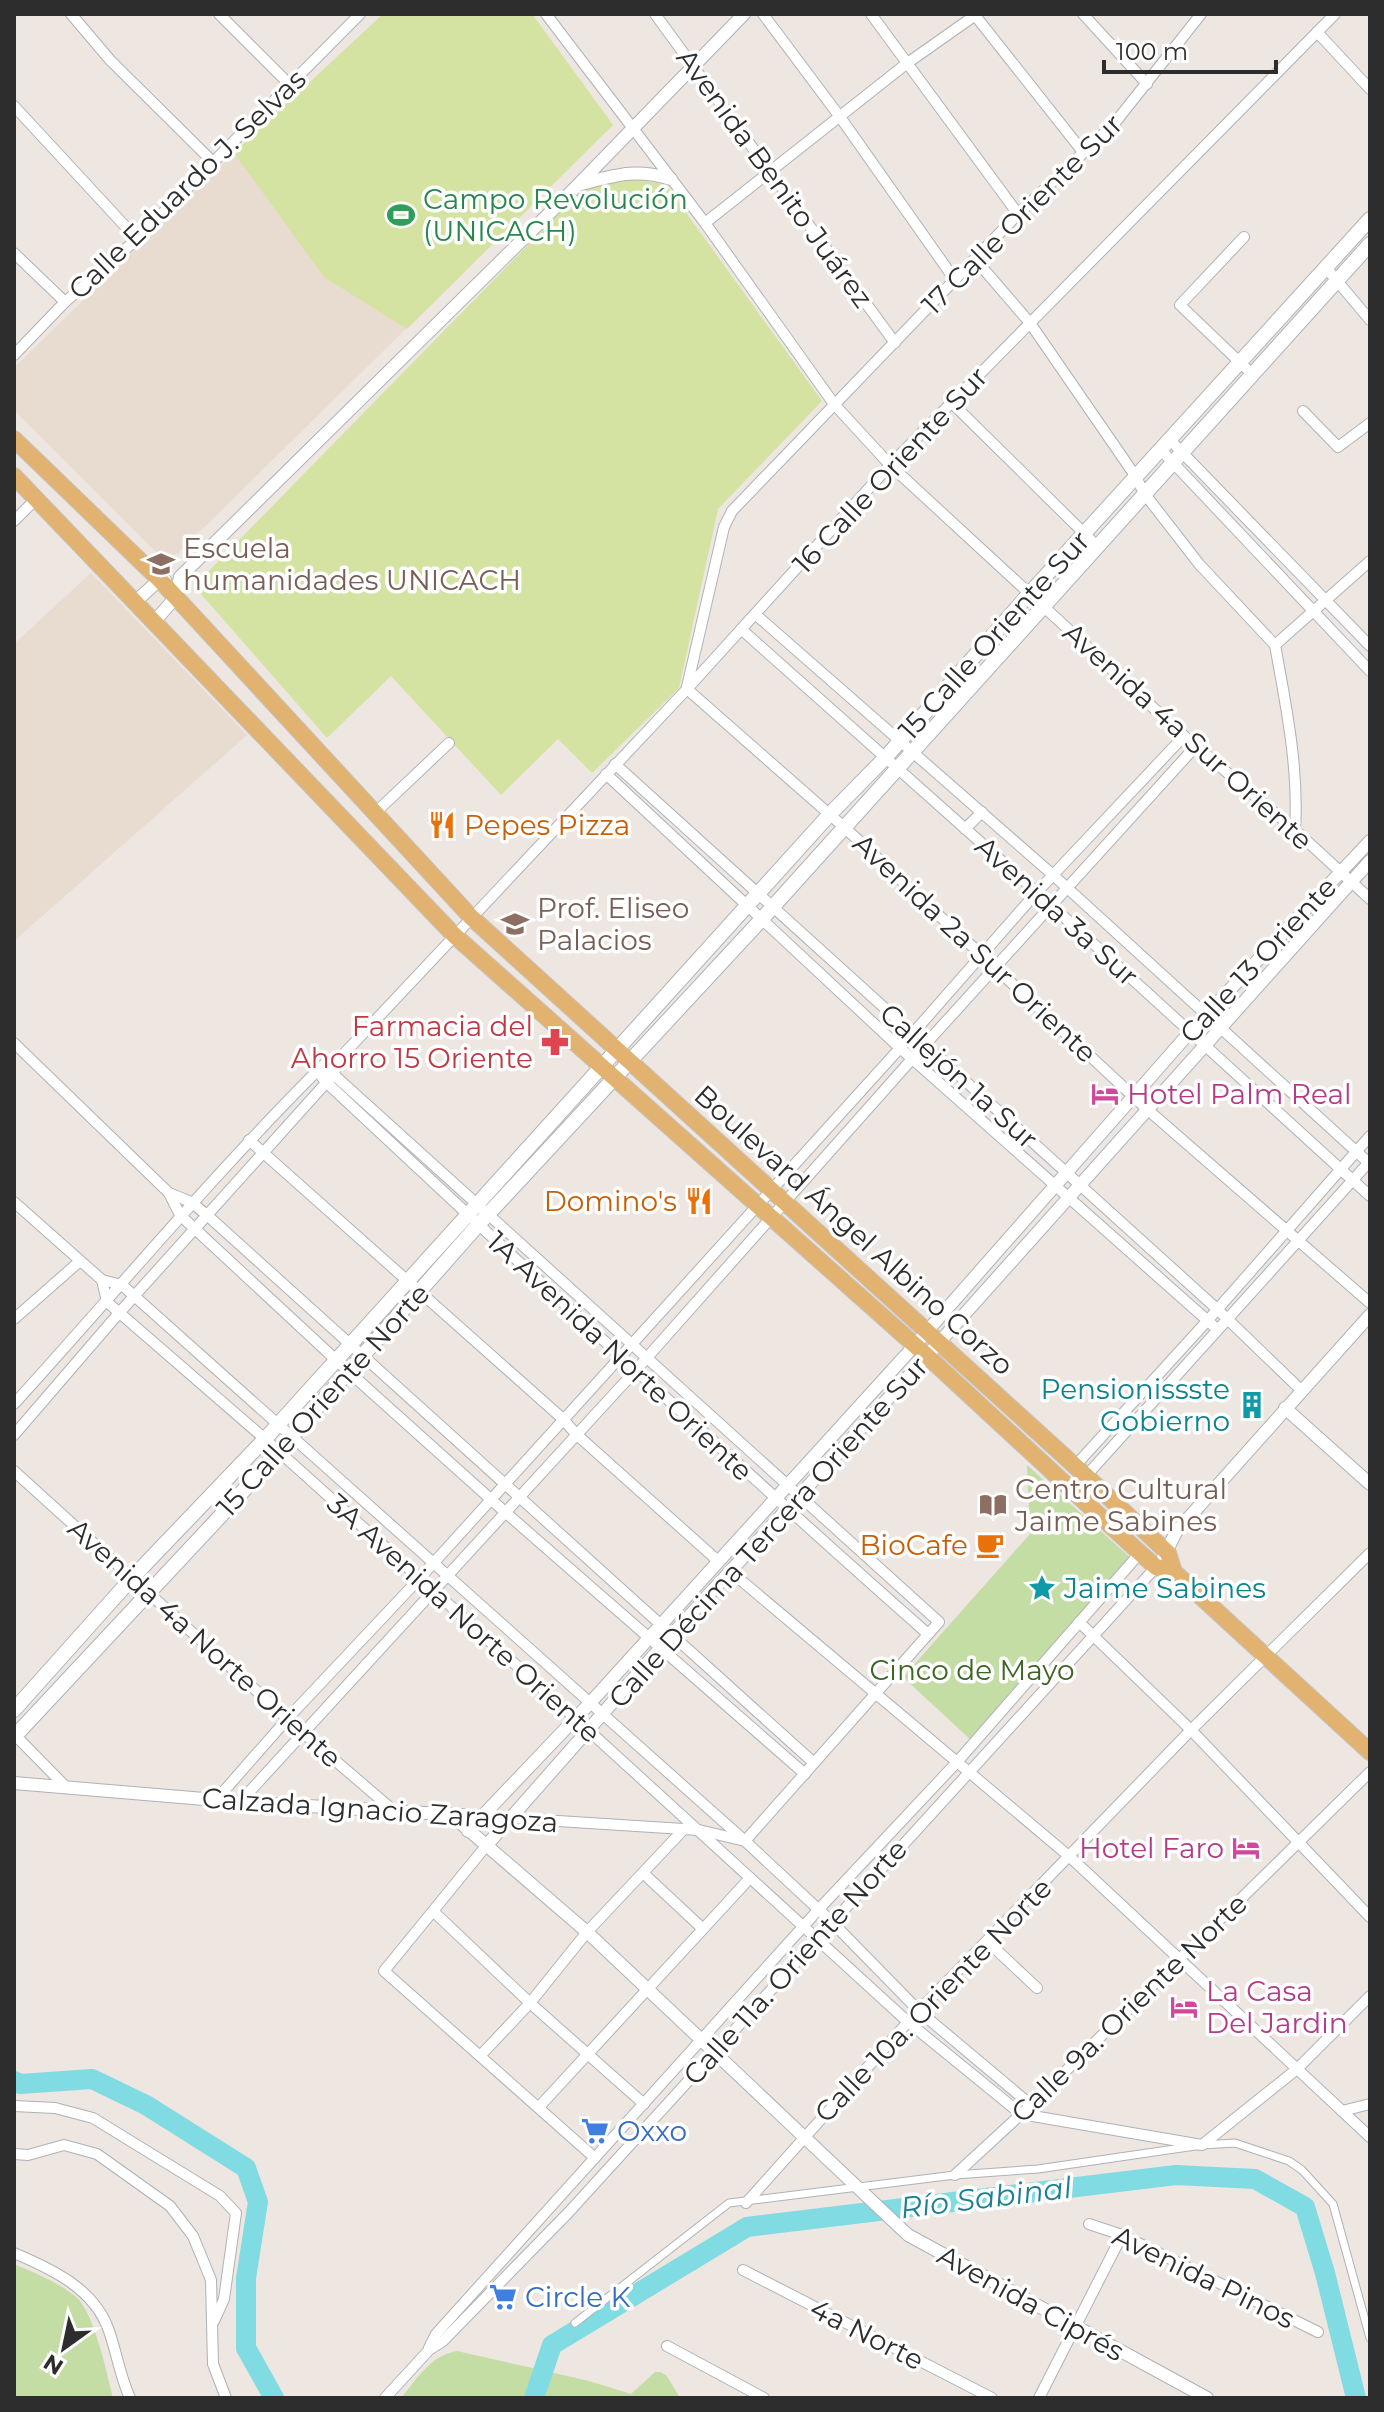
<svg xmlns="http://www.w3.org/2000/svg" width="1384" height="2412" font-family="Montserrat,sans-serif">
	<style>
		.education { fill: #e8dbd0 }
		.green { fill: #c3dda4 }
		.pitch { fill: #d4e3a1 }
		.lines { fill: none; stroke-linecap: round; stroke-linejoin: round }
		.river { stroke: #81dbe2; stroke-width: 20 }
		.pedestrian-casing { stroke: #aeb2b7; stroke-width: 9 }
		.minor-casing { stroke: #aeb2b7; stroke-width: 12 }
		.tertiary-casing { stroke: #aeb2b7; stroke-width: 14 }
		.secondary-casing { stroke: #aeb2b7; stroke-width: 16 }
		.primary-casing { stroke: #c4c4c4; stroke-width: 18 }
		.pedestrian { stroke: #fff; stroke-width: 7 }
		.minor { stroke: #fff; stroke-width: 10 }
		.tertiary { stroke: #fff; stroke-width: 12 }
		.secondary { stroke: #fff; stroke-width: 14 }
		.primary { stroke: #e2b271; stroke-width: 16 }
		.labels { text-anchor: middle; stroke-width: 7; stroke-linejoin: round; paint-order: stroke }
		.street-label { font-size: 28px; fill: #2d2d2d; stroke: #fff }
		.leisure-label { font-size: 28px; fill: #27864d; stroke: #fff; text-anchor: start }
		.education-label { font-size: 28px; fill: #785e54; stroke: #fff; text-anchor: start }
		.food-label { font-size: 28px; fill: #c56008; stroke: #fff; text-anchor: end }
		.health-label { font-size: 28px; fill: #be3a42; stroke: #fff; text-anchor: end }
		.hotel-label { font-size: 28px; fill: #b23c85; stroke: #fff; text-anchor: start }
		.culture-label { font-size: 28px; fill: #0d838f; stroke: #fff; text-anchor: end }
		.park-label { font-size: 28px; fill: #3d6423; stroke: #fff }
		.shop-label { font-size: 28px; fill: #366cbe; stroke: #fff; text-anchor: start }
		.water-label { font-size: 30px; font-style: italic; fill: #1d8091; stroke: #fff }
	</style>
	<rect width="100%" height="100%" fill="#ede6e1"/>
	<g class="education">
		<path d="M 383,14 L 532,14 L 613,125 L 177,554 L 160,556 L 14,410 L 14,368 L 234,153 Z"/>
		<path d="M 91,573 L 247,735 L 14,941 L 14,644 Z"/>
	</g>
	<g class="green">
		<path d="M 1027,1465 L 1132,1559 L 972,1741 L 903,1677 L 1030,1534 Z"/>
		<path d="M 14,2264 C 35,2273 58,2282 76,2297 C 94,2312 107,2374 113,2398 L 14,2398 Z"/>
		<path d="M 457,2351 L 589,2381 L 631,2394 L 655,2372 L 661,2372 L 667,2376 L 680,2398 L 401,2398 C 417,2379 431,2355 457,2351 Z"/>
	</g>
	<g class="pitch">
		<path d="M 383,14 L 532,14 L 613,125 L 407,329 L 324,277 L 234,153 Z"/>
		<path d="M 632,178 L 666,185 L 822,401 L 718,509 L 679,688 L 592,773 L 558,739 L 501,795 L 391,676 L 327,738 L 194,586 L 583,189 Z"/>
	</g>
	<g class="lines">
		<g class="river">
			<path d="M 14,2081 L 20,2084 L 92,2079 L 146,2105 L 246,2168 L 258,2202 L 246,2278 L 246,2348 L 274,2398"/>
			<path d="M 534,2398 L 552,2345 L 747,2227 L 1176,2175 L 1255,2179 L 1305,2207 L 1325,2273 L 1356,2398"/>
		</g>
		<g class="pedestrian-casing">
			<path id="pedestrian" d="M 575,2323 L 729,2203 L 955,2175 L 1038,2169 L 1202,2145 L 1235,2143 L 1289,2161 L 1302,2170 L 1333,2204 L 1370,2338"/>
		</g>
		<g class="minor-casing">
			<g id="minor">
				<path d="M 71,14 L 110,60 L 214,163"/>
				<path d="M 219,14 L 290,85"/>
				<path d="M 546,14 L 705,223 L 834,404 L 890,465 L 1184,736 L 1295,830 L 1370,899"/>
				<path d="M 655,14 L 895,343"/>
				<path d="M 763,14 L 840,117 L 955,280"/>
				<path d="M 871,14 L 1018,214"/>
				<path d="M 974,14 L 1083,152"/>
				<path d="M 1083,14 L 1147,84"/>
				<path d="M 1317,32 L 1370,89"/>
				<path d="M 14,106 L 137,239"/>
				<path d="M 705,223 L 906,64 L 977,14"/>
				<path d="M 1244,237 L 1180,305 L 1252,374"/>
				<path d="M 14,253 L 65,302"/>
				<path d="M 975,259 L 1030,323 L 1136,477 L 1144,493 L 1199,564 L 1275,645"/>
				<path d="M 1327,269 L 1370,320"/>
				<path d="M 14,355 L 65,302 L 137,239 L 360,14"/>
				<path d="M 951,402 L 1097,546"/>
				<path d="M 1303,411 L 1338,447 L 1370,423"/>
				<path d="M 1170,440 L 1370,646"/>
				<path d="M 1161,450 L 1370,671"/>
				<path d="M 14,521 L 36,499"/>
				<path d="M 755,614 L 1053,875 L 1370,1164"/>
				<path d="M 741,629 L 1051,905 L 1370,1196"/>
				<path d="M 1275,645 C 1286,706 1299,768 1295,830"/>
				<path d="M 1275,645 L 1370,561"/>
				<path d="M 687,687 L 724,527 L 732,511 L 1018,214 L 1114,124 L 1201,14"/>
				<path d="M 687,689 L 844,827 L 1148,1110 L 1370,1303"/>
				<path d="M 615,764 L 1217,1309 L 1301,1390"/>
				<path d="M 606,774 L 900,1048 L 1217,1329"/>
				<path d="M 374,814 L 449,743"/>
				<path d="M 965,829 L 982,812"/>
				<path d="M 14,1043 L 169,1193 L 180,1215 L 349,1372 L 505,1512 L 805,1774"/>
				<path d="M 323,1065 L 939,1622 L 745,1841 L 699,1830 L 511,1818"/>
				<path d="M 317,1071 L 326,1082 C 525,1268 724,1454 928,1634"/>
				<path d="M 249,1140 L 563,1419 L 576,1434 L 717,1560"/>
				<path d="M 169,1193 L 191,1202 L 208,1216 L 814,1763"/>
				<path d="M 14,1202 L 102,1280 L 122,1285 L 745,1841 L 832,1922 L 919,2011 L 1031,2105 L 1036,2116"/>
				<path d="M 102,1280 L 107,1302 L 265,1439 L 575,1718 L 908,2022 L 1021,2114 L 1202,2145 L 1297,2069 L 1370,1996"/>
				<path d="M 14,1319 L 80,1261"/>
				<path d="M 14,1404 C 116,1292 212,1176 319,1069"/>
				<path d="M 14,1435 L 119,1313 L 334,1074 L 338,1060 L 687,689 L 890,465 L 1335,14"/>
				<path d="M 1075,1466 L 1208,1320 L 1370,1136"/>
				<path d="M 14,1471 L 302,1732 L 394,1811"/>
				<path d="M 1086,1476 L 1370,1161"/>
				<path d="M 730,1571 L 1070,1857 L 1370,2137"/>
				<path d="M 1079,1622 L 1191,1730 L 1370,1917"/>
				<path d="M 14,1734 L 66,1787"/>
				<path d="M 216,1800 L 288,1718 L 419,1579 L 633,1343 L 900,1048 L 1037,892 L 1184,736"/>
				<path d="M 240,1802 L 636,1370 L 912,1059 L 1195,747"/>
				<path d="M 486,1846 L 384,1971 L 595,2158"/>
				<path d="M 643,1873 L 702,1928"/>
				<path d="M 434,1912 L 530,2003 L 644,2104"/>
				<path d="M 987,1941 L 1037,1988"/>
				<path d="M 481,2055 L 530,2003 L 587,1932 L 685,1828"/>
				<path d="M 14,2106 L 55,2108 L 93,2118 L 220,2196 L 236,2213 L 224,2299 L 214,2321"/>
				<path d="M 539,2107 L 750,1878"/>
				<path d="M 1342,2111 L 1370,2104"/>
				<path d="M 14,2154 L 28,2155 L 64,2145 L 97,2154 L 170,2206 L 193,2236 L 211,2280 L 213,2364 L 226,2398"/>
				<path d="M 955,2175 L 1031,2105 L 1370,1772"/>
				<path d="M 746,2203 L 908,2022 L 1191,1730 L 1370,1553"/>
				<path d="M 1089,2224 L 1122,2235 L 1318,2332"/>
				<path d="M 14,2253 C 52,2269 95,2289 109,2331 C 117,2354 120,2376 130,2398"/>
				<path d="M 743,2270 L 992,2398"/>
				<path d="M 667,2346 L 764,2398"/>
				<path d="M 429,2348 L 436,2334 L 819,1909 L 958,1761 L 1140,1553"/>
				<path d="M 385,2398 L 429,2350 L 443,2341 L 569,2212 L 1156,1567"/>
				<path d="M 1039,2398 L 1122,2235"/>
			</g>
		</g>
		<g class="tertiary-casing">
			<g id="tertiary">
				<path d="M 581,184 C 616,175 636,168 671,179"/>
				<path d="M 135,602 L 157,582 L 165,580"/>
				<path d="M 154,622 L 175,598 L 180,577 L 578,185 L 744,14"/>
				<path d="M 1285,1408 L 1370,1484"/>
				<path d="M 1163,1558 L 1176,1532 L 1370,1315"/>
				<path d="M 14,1783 L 240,1802 L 511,1818"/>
				<path d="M 450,1814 L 587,1932 L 908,2235 L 1207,2398"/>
				<path d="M 468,1831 L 590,1703 L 915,1345 L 1190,1032 L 1370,841"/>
				<path d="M 486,1846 L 671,1636 L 927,1356 L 1370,861"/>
			</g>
		</g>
		<g class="secondary-casing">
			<g id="secondary">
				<path d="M 14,1710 L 132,1578 L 265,1439 L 830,814 L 886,757 L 1030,593 L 1370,219"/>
				<path d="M 14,1737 L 228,1508 L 478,1225 L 761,920 L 1370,244"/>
			</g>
		</g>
		<g class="primary-casing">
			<g id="primary">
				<path d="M 14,439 L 160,580 L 471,917 L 1086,1476 L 1168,1553 L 1174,1572"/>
				<path d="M 14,476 L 454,935 L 927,1356 L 1140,1553 L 1156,1567 L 1174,1572 L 1370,1752"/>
			</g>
		</g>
		<use href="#pedestrian" class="pedestrian"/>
		<use href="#minor" class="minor"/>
		<use href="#tertiary" class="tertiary"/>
		<use href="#secondary" class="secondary"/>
		<use href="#primary" class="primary"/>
	</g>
	<defs>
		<g id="stadium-bare" transform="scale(2.16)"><path d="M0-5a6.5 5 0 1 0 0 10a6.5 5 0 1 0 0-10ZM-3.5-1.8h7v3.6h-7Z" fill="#2e9e5b" stroke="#fff" stroke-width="2.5" paint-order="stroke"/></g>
		<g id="school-bare" transform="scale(2.16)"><path d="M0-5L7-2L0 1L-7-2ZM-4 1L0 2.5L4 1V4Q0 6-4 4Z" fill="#8d6e63" stroke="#fff" stroke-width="2.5" paint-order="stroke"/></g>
		<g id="restaurant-bare" transform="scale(2.16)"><path d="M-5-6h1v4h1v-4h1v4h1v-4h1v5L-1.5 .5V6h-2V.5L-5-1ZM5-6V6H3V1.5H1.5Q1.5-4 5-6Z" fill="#e8710a" stroke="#fff" stroke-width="2.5" paint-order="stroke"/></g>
		<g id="pharmacy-bare" transform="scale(2.16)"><path d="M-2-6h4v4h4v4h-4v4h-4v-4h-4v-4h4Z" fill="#e0444e" stroke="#fff" stroke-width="2.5" paint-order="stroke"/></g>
		<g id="hotel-bare" transform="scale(2.16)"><path d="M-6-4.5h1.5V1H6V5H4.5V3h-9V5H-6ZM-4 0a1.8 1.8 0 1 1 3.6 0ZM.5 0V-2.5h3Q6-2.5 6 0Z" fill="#d1479c" stroke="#fff" stroke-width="2.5" paint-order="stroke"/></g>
		<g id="building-bare" transform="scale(2.16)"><path d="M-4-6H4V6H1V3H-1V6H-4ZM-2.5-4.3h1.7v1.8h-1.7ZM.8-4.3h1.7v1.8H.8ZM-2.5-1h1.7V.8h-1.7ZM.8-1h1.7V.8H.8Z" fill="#0f9aa8" stroke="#fff" stroke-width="2.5" paint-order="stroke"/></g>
		<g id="library-bare" transform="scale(2.16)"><path d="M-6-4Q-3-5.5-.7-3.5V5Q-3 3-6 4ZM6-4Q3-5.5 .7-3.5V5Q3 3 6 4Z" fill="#8d6e63" stroke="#fff" stroke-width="2.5" paint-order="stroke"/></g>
		<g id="cafe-bare" transform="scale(2.16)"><path d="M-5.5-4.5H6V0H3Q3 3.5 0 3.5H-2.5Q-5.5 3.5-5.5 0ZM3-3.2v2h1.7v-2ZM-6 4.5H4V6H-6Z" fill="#e8710a" stroke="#fff" stroke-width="2.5" paint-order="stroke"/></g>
		<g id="sight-bare" transform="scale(2.16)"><path d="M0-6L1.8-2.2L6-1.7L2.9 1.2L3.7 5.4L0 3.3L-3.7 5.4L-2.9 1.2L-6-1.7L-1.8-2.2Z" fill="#0f9aa8" stroke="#fff" stroke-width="2.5" paint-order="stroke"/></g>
		<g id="supermarket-bare" transform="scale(2.16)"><path d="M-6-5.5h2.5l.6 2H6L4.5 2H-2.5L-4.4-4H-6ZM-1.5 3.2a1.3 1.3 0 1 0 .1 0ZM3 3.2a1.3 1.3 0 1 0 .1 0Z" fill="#3f7fe0" stroke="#fff" stroke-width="2.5" paint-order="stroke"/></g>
	</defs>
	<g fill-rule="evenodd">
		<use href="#stadium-bare" x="401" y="215"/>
		<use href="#school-bare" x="161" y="564"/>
		<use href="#restaurant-bare" x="442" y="825"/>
		<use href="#school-bare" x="515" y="924"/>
		<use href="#pharmacy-bare" x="555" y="1042"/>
		<use href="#hotel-bare" x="1105" y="1094"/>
		<use href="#restaurant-bare" x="699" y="1201"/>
		<use href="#building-bare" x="1252" y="1405"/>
		<use href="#library-bare" x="993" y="1505"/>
		<use href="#cafe-bare" x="990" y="1545"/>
		<use href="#sight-bare" x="1042" y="1588"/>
		<use href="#hotel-bare" x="1246" y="1848"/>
		<use href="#hotel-bare" x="1184" y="2007"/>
		<use href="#supermarket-bare" x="595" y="2131"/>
		<use href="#supermarket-bare" x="503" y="2297"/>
	</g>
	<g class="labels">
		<g class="street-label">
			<text transform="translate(775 178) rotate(54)" y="10">Avenida Benito Juárez</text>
			<text transform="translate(187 184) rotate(-44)" y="10">Calle Eduardo J. Selvas</text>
			<text transform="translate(1022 214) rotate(-45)" y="10">17 Calle Oriente Sur</text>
			<text transform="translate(890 470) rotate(-47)" y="10">16 Calle Oriente Sur</text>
			<text transform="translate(994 635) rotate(-48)" y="10">15 Calle Oriente Sur</text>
			<text transform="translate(1188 736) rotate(42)" y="10">Avenida 4a Sur Oriente</text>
			<text transform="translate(1057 911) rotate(42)" y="10">Avenida 3a Sur</text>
			<text transform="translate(975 948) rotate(43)" y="10">Avenida 2a Sur Oriente</text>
			<text transform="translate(1258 960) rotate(-47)" y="10">Calle 13 Oriente</text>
			<text transform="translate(959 1076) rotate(42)" y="10">Callejón 1a Sur</text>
			<text transform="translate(854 1230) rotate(42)" y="10">Boulevard Ángel Albino Corzo</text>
			<text transform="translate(620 1356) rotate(43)" y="10">1A Avenida Norte Oriente</text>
			<text transform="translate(323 1400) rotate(-48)" y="10">15 Calle Oriente Norte</text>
			<text transform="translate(768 1532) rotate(-48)" y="10">Calle Décima Tercera Oriente Sur</text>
			<text transform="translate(464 1618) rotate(42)" y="10">3A Avenida Norte Oriente</text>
			<text transform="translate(205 1643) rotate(42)" y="10">Avenida 4a Norte Oriente</text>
			<text transform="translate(380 1810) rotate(4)" y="10">Calzada Ignacio Zaragoza</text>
			<text transform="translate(795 1962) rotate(-48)" y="10">Calle 11a. Oriente Norte</text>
			<text transform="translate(933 2000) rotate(-46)" y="10">Calle 10a. Oriente Norte</text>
			<text transform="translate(1129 2008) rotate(-44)" y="10">Calle 9a. Oriente Norte</text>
			<text transform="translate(1204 2277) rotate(26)" y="10">Avenida Pinos</text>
			<text transform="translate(1031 2303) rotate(29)" y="10">Avenida Ciprés</text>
			<text transform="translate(867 2334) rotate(27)" y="10">4a Norte</text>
		</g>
		<g class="leisure-label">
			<text x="423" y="209">Campo Revolución<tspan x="423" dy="32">(UNICACH)</tspan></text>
		</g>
		<g class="education-label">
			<text x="183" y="558">Escuela<tspan x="183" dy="32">humanidades UNICACH</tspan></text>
			<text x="537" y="918">Prof. Eliseo<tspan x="537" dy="32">Palacios</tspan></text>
			<text x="1015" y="1499">Centro Cultural<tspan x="1015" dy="32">Jaime Sabines</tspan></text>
		</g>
		<g class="food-label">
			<text x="464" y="835" text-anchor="start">Pepes Pizza</text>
			<text x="677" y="1211">Domino's</text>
			<text x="968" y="1555">BioCafe</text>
		</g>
		<g class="health-label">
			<text x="533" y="1036">Farmacia del<tspan x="533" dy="32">Ahorro 15 Oriente</tspan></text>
		</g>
		<g class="hotel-label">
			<text x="1127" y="1104">Hotel Palm Real</text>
			<text x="1224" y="1858" text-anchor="end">Hotel Faro</text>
			<text x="1206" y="2001">La Casa<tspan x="1206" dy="32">Del Jardin</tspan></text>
		</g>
		<g class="culture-label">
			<text x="1230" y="1399">Pensionissste<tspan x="1230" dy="32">Gobierno</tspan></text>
			<text x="1064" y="1598" text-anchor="start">Jaime Sabines</text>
		</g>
		<g class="park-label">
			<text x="972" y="1680">Cinco de Mayo</text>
		</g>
		<g class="shop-label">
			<text x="617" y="2141">Oxxo</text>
			<text x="525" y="2307">Circle K</text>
		</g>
		<g class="water-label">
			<text transform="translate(986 2198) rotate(-7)" y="10">Río Sabinal</text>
		</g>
	</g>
	<rect width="1384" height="2412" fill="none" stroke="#2d2d2d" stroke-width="32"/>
	<g transform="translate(64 2348) rotate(213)" stroke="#ffffff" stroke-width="6" paint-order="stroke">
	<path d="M0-6L14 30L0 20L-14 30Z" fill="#2d2d2d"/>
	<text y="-12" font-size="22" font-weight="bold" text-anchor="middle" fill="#2d2d2d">N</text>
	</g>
	<path d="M1104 60v12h172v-12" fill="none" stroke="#2d2d2d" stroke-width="4"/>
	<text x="1116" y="60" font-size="24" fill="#2d2d2d" stroke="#ffffff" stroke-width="6" paint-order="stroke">100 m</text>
</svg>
